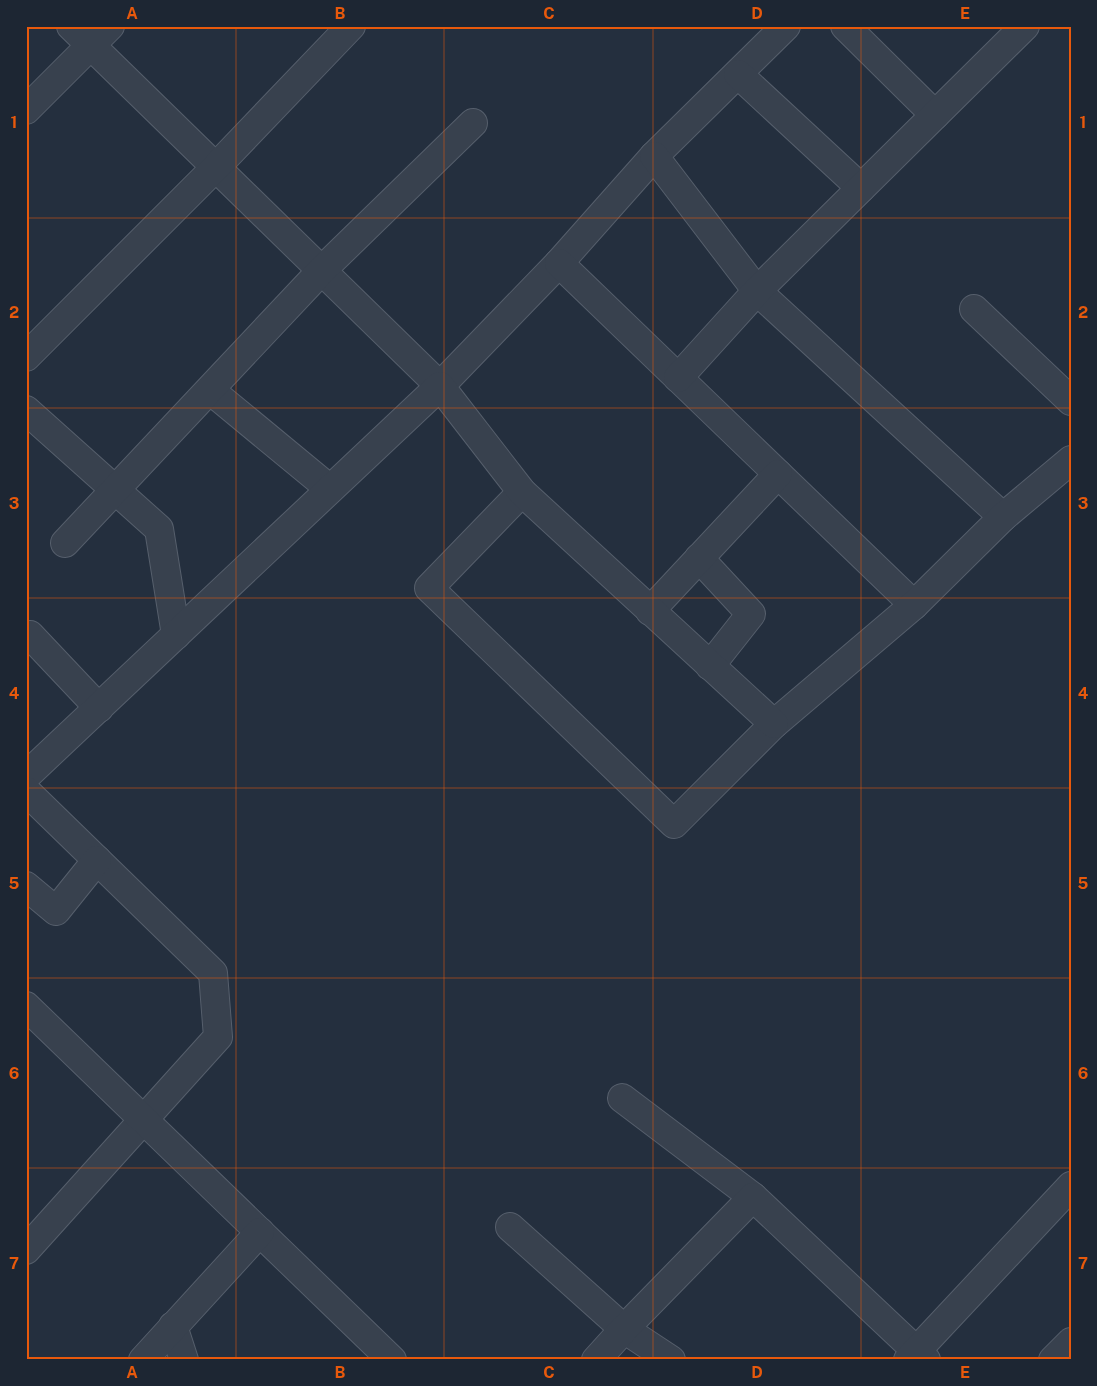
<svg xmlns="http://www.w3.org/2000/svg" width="1097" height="1386" font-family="'Public Sans',sans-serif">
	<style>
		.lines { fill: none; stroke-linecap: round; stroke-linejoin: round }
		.minor-casing { stroke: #565f6c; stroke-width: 30 }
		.minor { stroke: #38414e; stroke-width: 28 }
		.grid { fill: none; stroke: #e8590c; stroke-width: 1; stroke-opacity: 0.55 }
		.neatline { fill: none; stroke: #e8590c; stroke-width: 2 }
		.grid-label { font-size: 16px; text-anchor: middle; font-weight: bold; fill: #e8590c }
	</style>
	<rect width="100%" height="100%" fill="#242f3e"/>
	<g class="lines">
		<g class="minor-casing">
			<g id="minor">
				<path d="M 71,26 L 440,386 L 559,263 L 654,156 L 786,26"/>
				<path d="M 845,26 L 935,115"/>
				<path d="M 738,74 L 861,188"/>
				<path d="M 26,110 L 110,26"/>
				<path d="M 654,156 L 757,291 L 1003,517"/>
				<path d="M 559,263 L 914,605"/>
				<path d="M 974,309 L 1071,401"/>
				<path d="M 26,357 L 216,167 L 351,26"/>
				<path d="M 678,378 L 757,291 L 1025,26"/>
				<path d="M 210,390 L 330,489"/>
				<path d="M 26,410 L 159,529 L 176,635"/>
				<path d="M 522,492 L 429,588 L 674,824 L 774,724 L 914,605 L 1003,517 L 1071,460"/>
				<path d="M 65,543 L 322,270 L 473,123"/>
				<path d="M 699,558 L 751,614 L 710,666"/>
				<path d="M 650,611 L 778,474"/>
				<path d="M 30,635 L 99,708"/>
				<path d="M 26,776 L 440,386 L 522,492 L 774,724"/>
				<path d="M 26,791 L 213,973 L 218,1037 L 26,1250"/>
				<path d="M 26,886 L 56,911 L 97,860"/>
				<path d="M 26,1006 L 392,1360"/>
				<path d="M 622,1098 L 753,1197"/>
				<path d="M 510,1227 L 624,1329 L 671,1360"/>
				<path d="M 173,1326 L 184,1360"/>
				<path d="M 143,1360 L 260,1232"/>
				<path d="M 596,1360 L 624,1329 L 753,1197 L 926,1360"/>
				<path d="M 908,1360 L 1071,1186"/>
				<path d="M 1053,1360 L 1071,1342"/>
			</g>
		</g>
		<use href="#minor" class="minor"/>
	</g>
	<path class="grid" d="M 236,26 L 236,1360M 444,26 L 444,1360M 653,26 L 653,1360M 861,26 L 861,1360M 26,218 L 1071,218M 26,408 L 1071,408M 26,598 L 1071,598M 26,788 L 1071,788M 26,978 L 1071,978M 26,1168 L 1071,1168"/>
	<rect width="1097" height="1386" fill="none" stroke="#1d2633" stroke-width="55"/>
	<rect x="28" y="28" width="1042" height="1330" class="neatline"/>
	<g class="grid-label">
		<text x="132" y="19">A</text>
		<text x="340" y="19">B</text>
		<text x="549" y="19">C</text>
		<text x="757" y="19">D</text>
		<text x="965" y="19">E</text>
		<text x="14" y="128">1</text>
		<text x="1083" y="128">1</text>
		<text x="14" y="318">2</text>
		<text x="1083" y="318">2</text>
		<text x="14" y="509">3</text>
		<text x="1083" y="509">3</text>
		<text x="14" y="699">4</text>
		<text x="1083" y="699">4</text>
		<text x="14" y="889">5</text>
		<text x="1083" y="889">5</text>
		<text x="14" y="1079">6</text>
		<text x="1083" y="1079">6</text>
		<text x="14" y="1269">7</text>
		<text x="1083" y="1269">7</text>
		<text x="132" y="1378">A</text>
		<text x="340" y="1378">B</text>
		<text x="549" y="1378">C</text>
		<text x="757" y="1378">D</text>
		<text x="965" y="1378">E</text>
	</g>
</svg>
